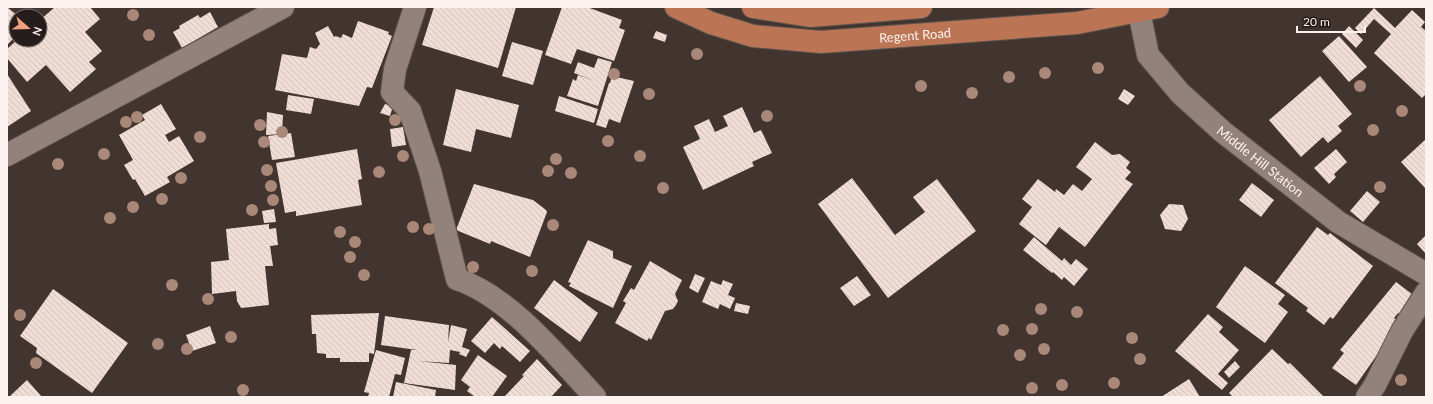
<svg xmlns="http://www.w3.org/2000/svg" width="1433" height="404" font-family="Lato,sans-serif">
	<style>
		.building { fill: url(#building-back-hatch) }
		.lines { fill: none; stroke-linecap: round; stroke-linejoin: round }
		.minor-casing { stroke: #5f544e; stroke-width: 24 }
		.major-casing { stroke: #5f544e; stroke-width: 24 }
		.minor { stroke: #93827b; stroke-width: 22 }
		.major { stroke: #bb7555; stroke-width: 22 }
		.tree { fill: #a98879 }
		.labels { text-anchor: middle; stroke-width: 4; stroke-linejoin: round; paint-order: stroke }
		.street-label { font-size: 13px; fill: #fcf2ef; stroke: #241d1b }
	</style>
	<defs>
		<pattern id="building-back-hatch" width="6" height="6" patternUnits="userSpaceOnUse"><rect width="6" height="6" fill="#f0ded6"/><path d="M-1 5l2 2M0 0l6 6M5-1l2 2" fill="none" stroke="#cfc0ba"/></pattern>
	</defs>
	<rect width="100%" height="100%" fill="#42342e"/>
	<g class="building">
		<path d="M 7,7 L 18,16 L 16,16 L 16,36 L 7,45 Z"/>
		<path d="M 55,7 L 90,7 L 100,19 L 85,32 L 102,51 L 89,62 L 96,69 L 70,92 L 46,65 L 27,82 L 7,58 L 7,49 L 17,40 L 40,40 L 40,20 Z"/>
		<path d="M 434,7 L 516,7 L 498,68 L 422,45 Z"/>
		<path d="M 562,7 L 587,7 L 622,20 L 619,28 L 625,30 L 614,61 L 577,49 L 571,64 L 545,55 Z"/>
		<path d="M 1374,8 L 1395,28 L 1412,10 L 1425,22 L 1421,27 L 1426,31 L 1426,94 L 1422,98 L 1374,53 L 1391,34 L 1374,19 L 1361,34 L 1355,28 Z"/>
		<path d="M 210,12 L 218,27 L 182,48 L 173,32 L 180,28 L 179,26 L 198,15 L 200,18 Z"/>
		<path d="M 358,21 L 389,32 L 388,34 L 392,36 L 372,88 L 367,87 L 359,106 L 275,90 L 282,54 L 307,58 L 310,47 L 316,49 L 320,44 L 315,33 L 328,26 L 334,37 L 336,36 L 341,38 L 343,34 L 352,38 Z"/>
		<path d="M 1349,26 L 1363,40 L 1356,48 L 1342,34 Z"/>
		<path d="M 656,31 L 667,35 L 665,42 L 653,38 Z"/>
		<path d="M 1339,36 L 1367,67 L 1349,82 L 1322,51 Z"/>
		<path d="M 512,42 L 543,51 L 533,85 L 502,76 Z"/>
		<path d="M 598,58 L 612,62 L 598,106 L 567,96 L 573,79 L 576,81 L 578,75 L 595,81 L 574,73 L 578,62 L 594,68 Z"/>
		<path d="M 7,74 L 31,111 L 7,127 Z"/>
		<path d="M 612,76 L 634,81 L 620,123 L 609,119 L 606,128 L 596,125 L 609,83 L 610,83 Z"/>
		<path d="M 1320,76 L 1352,114 L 1338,126 L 1342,131 L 1328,143 L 1323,137 L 1301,157 L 1269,120 Z"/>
		<path d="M 456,89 L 519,105 L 511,138 L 476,129 L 471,152 L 443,145 Z"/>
		<path d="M 1124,89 L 1135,96 L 1128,105 L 1118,99 Z"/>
		<path d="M 288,95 L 314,99 L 311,114 L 286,110 Z"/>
		<path d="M 559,96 L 598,109 L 594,123 L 555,111 Z"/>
		<path d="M 161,104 L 176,129 L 165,135 L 169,142 L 179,136 L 194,161 L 167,177 L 170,182 L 145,196 L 135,179 L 133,180 L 124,165 L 133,160 L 119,135 L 145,120 L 142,115 Z"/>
		<path d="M 385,104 L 393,106 L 390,116 L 380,113 Z"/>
		<path d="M 742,107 L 754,133 L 761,130 L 772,153 L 752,162 L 754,166 L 703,190 L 683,147 L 700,139 L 694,126 L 709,119 L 715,132 L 728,126 L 723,116 Z"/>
		<path d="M 267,112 L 283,115 L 282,134 L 266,135 Z"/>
		<path d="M 403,127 L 406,145 L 392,147 L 390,129 Z"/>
		<path d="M 291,133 L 295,157 L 272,160 L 268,136 Z"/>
		<path d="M 1426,139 L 1426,189 L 1401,162 Z"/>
		<path d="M 1095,142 L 1112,155 L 1120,154 L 1130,162 L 1126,168 L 1131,172 L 1125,179 L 1133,184 L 1085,247 L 1059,227 L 1046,245 L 1019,224 L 1032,207 L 1022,199 L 1038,179 L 1055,192 L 1056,189 L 1064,195 L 1073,184 L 1082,191 L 1092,179 L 1076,167 Z"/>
		<path d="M 357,149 L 362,179 L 358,180 L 362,205 L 296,216 L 296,211 L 285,213 L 276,163 Z"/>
		<path d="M 1336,149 L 1347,162 L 1334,174 L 1336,177 L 1329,184 L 1314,168 Z"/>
		<path d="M 852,178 L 895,235 L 925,212 L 913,197 L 937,179 L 976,231 L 888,298 L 818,204 Z"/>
		<path d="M 1252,183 L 1274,200 L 1261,217 L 1239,200 Z"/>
		<path d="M 474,184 L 533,200 L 546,210 L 547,212 L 530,257 L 491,241 L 490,244 L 456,230 Z"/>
		<path d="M 1367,191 L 1380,202 L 1363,222 L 1350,211 Z"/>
		<path d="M 1169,204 L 1183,205 L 1188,219 L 1181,231 L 1165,229 L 1160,215 Z"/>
		<path d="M 274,209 L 276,222 L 264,223 L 262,211 Z"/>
		<path d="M 269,224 L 269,229 L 276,228 L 278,245 L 270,246 L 273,266 L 265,266 L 269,305 L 241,308 L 237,301 L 236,291 L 212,294 L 211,262 L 229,260 L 226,229 Z"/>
		<path d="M 1317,227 L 1328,235 L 1330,233 L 1373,266 L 1333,319 L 1330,317 L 1324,325 L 1306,311 L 1308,308 L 1275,283 Z"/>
		<path d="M 1426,235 L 1426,254 L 1417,244 Z"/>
		<path d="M 1034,237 L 1062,261 L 1064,258 L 1071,265 L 1076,259 L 1088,269 L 1074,286 L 1064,277 L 1062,280 L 1053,272 L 1052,273 L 1023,250 Z"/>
		<path d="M 588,240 L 613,251 L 613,258 L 632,266 L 613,308 L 569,286 L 571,283 L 568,282 Z"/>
		<path d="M 650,261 L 682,280 L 675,294 L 678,301 L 676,305 L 673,309 L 665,311 L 651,340 L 649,338 L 647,341 L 615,323 L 626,303 L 623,301 L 631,288 L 634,290 Z"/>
		<path d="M 1245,266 L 1285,295 L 1278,304 L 1288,312 L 1265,343 L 1216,307 Z"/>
		<path d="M 695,274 L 705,278 L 698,293 L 689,288 Z"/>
		<path d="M 857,276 L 871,295 L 854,306 L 840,288 Z"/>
		<path d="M 554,280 L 598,313 L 580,342 L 534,308 Z"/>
		<path d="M 723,280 L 733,284 L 728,295 L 735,298 L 730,309 L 720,304 L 718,309 L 702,302 L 711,281 L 721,285 Z"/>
		<path d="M 1396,282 L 1416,297 L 1402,316 L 1398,313 L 1394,318 L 1400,322 L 1356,385 L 1332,368 L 1344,353 L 1340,350 Z"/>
		<path d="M 53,289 L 128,343 L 92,393 L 36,353 L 37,348 L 20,336 Z"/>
		<path d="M 736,303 L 750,306 L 748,314 L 734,311 Z"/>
		<path d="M 379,313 L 374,354 L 369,353 L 369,362 L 340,362 L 340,358 L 326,358 L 326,354 L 317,353 L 316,334 L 312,334 L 311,315 Z"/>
		<path d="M 1208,314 L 1223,327 L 1219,332 L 1239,350 L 1218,374 L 1228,383 L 1222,390 L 1175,351 Z"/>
		<path d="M 385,316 L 449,325 L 448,342 L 451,325 L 467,329 L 462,347 L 470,350 L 466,357 L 459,354 L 460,352 L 450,350 L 449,363 L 418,361 L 456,365 L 455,390 L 404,383 L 411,350 L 417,350 L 381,345 Z"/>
		<path d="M 492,317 L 530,351 L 520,362 L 502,346 L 500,349 L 494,343 L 485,353 L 471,341 Z"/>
		<path d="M 210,326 L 216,343 L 192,351 L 186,335 Z"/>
		<path d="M 1272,349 L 1288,364 L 1290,363 L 1324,397 L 1233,397 L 1229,393 Z"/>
		<path d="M 376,350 L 405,358 L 401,375 L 395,374 L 389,397 L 368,397 L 369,393 L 364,392 Z"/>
		<path d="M 478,355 L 507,376 L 492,397 L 475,397 L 467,391 L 470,387 L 461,380 Z"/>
		<path d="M 537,359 L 562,385 L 551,397 L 504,397 L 524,376 L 522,375 Z"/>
		<path d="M 1235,361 L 1240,367 L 1229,378 L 1224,372 Z"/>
		<path d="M 1189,379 L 1200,397 L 1161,397 Z"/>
		<path d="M 27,380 L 42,397 L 9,397 Z"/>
		<path d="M 396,382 L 436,390 L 435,397 L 393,397 Z"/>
	</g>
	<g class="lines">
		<g class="minor-casing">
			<g id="minor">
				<path d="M 415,7 L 395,69 L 392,92 L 410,111 L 430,171 L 457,279 C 510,297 558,357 595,397"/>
				<path id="s1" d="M 1139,11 L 1148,55 L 1180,93 L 1223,132 L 1338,222 L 1426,274"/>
				<path d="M 7,155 L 283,7"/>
				<path d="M 1367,397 L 1375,385 L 1402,331 L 1426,293"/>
			</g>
		</g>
		<g class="major-casing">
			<g id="major">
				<path id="s2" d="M 676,7 L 711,23 L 753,36 L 821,42 L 1077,23 L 1158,7"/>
				<path d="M 753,7 L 810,16 L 921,7"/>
			</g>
		</g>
		<use href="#minor" class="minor"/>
		<use href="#major" class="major"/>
	</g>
	<g class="tree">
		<circle cx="133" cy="15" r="6"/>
		<circle cx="149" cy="35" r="6"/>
		<circle cx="697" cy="54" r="6"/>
		<circle cx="1098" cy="68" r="6"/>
		<circle cx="1045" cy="73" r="6"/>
		<circle cx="614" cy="74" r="6"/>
		<circle cx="1009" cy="77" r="6"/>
		<circle cx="921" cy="86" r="6"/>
		<circle cx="1360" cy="86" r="6"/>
		<circle cx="972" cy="93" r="6"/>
		<circle cx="649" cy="94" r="6"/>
		<circle cx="1402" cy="111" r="6"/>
		<circle cx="767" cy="116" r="6"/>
		<circle cx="137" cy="117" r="6"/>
		<circle cx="395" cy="120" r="6"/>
		<circle cx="126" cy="122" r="6"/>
		<circle cx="260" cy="125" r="6"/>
		<circle cx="1373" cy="130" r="6"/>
		<circle cx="282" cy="132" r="6"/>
		<circle cx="200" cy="137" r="6"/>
		<circle cx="608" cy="141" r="6"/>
		<circle cx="264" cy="142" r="6"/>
		<circle cx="104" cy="154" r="6"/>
		<circle cx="403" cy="156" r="6"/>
		<circle cx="640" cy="156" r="6"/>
		<circle cx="556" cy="159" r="6"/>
		<circle cx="58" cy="164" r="6"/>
		<circle cx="267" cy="170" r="6"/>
		<circle cx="548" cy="171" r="6"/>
		<circle cx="379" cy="172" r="6"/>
		<circle cx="571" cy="173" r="6"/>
		<circle cx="181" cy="178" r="6"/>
		<circle cx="271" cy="186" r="6"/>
		<circle cx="1380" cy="187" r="6"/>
		<circle cx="663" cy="188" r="6"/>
		<circle cx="162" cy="199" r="6"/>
		<circle cx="273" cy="200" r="6"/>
		<circle cx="133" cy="207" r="6"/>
		<circle cx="252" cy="210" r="6"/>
		<circle cx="110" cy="218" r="6"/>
		<circle cx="553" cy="225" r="6"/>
		<circle cx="413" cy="227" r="6"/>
		<circle cx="429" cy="229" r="6"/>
		<circle cx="340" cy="232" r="6"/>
		<circle cx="355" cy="242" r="6"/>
		<circle cx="350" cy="257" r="6"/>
		<circle cx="473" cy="267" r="6"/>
		<circle cx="532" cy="271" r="6"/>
		<circle cx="364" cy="275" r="6"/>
		<circle cx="172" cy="285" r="6"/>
		<circle cx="208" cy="299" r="6"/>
		<circle cx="1041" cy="309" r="6"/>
		<circle cx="1077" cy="312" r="6"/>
		<circle cx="20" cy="315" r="6"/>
		<circle cx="1032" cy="329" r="6"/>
		<circle cx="1003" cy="330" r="6"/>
		<circle cx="231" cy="337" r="6"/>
		<circle cx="1132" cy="338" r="6"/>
		<circle cx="158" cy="344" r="6"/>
		<circle cx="187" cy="349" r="6"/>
		<circle cx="1044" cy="349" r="6"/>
		<circle cx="1020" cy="355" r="6"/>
		<circle cx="1140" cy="359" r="6"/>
		<circle cx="36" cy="363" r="6"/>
		<circle cx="1401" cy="380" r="6"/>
		<circle cx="1114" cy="383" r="6"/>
		<circle cx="1062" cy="385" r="6"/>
		<circle cx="1032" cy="388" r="6"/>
		<circle cx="243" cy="390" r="6"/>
	</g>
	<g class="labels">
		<g class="street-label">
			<text dy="5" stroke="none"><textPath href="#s2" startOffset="245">Regent Road</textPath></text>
			<text dy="5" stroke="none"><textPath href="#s1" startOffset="200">Middle Hill Station</textPath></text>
		</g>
	</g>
	<rect width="1433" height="404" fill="none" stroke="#fcf2ef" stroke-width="16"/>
	<g transform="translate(28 28) rotate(110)"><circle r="19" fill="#241d1b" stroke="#7a7270"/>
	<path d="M0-3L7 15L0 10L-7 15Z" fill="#f2a17e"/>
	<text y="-6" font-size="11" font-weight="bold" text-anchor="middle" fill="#fcf2ef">N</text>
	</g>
	<path d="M1297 26v6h68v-6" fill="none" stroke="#fcf2ef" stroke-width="2"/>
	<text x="1303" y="26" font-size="12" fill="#fcf2ef" stroke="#241d1b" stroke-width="3" paint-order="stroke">20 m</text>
</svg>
